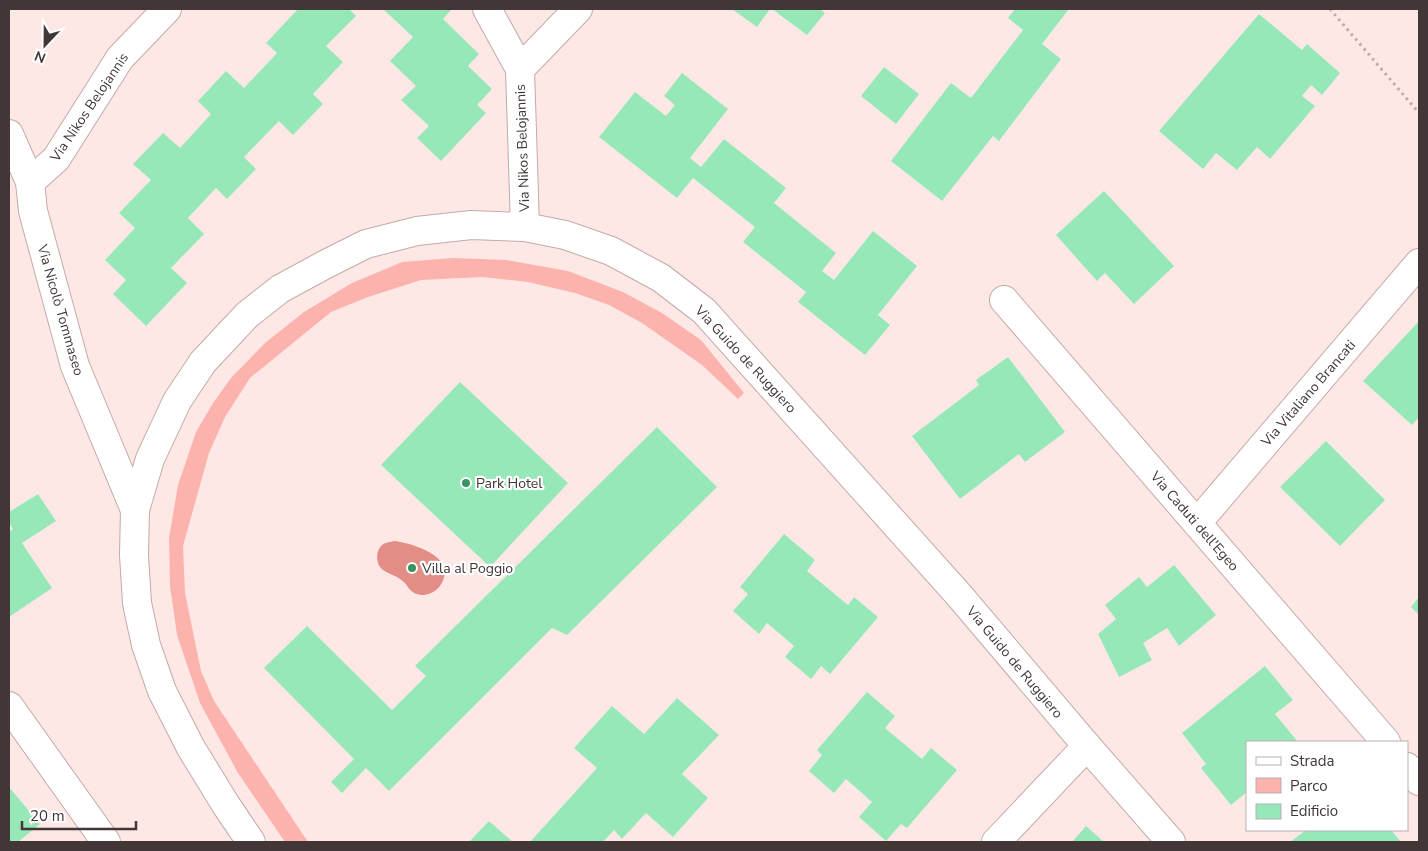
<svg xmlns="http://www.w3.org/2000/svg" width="1428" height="851" font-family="'Nunito Sans',sans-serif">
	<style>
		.green { fill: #fcb3ad }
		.water { fill: #e28e87 }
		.building { fill: #97e8b9 }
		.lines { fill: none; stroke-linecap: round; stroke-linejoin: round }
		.street-casing { stroke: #c4aaa8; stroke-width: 30 }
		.path { stroke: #beacaa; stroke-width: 3; stroke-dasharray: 2.5 4; stroke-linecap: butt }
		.street { stroke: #fff; stroke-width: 28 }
		.poi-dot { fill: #3c9165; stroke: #fff; stroke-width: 2 }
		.labels { text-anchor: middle; stroke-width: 4.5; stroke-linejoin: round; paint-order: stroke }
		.street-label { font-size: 14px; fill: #423736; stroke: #fff }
		.poi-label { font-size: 14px; fill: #423736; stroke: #fff; text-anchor: start }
	</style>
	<rect width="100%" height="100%" fill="#fee8e6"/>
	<path class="green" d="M 453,258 L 506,260 L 568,271 L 623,292 L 662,313 L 701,340 L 744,393 L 738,399 L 702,365 L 642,323 L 609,305 L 575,293 L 528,282 L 482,277 L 421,280 L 368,297 L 331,312 L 250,378 L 225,417 L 209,453 L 183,546 L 185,593 L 201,671 L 214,701 L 308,842 L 285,842 L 238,773 L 200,703 L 177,635 L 170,586 L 169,538 L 178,485 L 196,432 L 213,403 L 231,378 L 265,343 L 304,312 L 352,283 L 402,262 Z"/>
	<path class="water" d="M 395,541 C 415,544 460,558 440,586 C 436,591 431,594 424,595 C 408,595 410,585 400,579 C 395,575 388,574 383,570 C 376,565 375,553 381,546 C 385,542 390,542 395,541 Z"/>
	<g class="building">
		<path d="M 298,9 L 349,9 L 356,16 L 326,46 L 343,62 L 313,94 L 323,104 L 293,135 L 279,121 L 244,157 L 256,169 L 227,199 L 216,188 L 188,218 L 204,234 L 171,268 L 187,283 L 146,326 L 113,294 L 126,280 L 105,260 L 135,228 L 119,213 L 151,180 L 133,164 L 163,133 L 180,148 L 211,114 L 198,101 L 226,71 L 244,88 L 277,53 L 266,43 Z"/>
		<path d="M 383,9 L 452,9 L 443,19 L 479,54 L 468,66 L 492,89 L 477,105 L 486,113 L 441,161 L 417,138 L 429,126 L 401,100 L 416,86 L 390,61 L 413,37 Z"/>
		<path d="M 732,9 L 770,9 L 757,27 Z"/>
		<path d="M 772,9 L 820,9 L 825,13 L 807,35 Z"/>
		<path d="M 1015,9 L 1069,9 L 1042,44 L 1061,59 L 999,141 L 993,136 L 942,201 L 891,161 L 951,83 L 971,98 L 1023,30 L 1008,18 Z"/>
		<path d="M 1259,14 L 1302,50 L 1307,44 L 1340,73 L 1322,95 L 1311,85 L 1302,96 L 1315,106 L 1270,159 L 1257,147 L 1237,170 L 1216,153 L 1203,169 L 1159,131 Z"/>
		<path d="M 884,67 L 919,94 L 896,124 L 861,96 Z"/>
		<path d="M 682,73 L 728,109 L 690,158 L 701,167 L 724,139 L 786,188 L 774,203 L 836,253 L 822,271 L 834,280 L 873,231 L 917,266 L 878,315 L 890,325 L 865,355 L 798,302 L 806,292 L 743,242 L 755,227 L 693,178 L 677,198 L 599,137 L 635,92 L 666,116 L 675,105 L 664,96 Z"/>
		<path d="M 1104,191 L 1174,266 L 1134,304 L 1105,273 L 1097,281 L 1056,235 Z"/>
		<path d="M 1419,321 L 1419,417 L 1412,425 L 1363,381 Z"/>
		<path d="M 1008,357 L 1065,432 L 1025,462 L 1019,454 L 960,499 L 912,436 L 979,385 L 976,380 Z"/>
		<path d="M 460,382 L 568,483 L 490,567 L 381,465 Z"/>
		<path d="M 657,427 L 717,487 L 567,635 L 552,628 L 389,791 L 366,768 L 342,793 L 331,782 L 354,759 L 264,668 L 307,626 L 392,710 L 426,676 L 415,666 Z"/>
		<path d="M 1326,441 L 1385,500 L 1340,546 L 1280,487 Z"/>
		<path d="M 38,494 L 56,521 L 22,543 L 52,588 L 9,617 L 9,532 L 13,529 L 9,523 L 9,512 Z"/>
		<path d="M 784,534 L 815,560 L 807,571 L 848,605 L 854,597 L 878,617 L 830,674 L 821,666 L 811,679 L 785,657 L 794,646 L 767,623 L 759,634 L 733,611 L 748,594 L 740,587 Z"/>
		<path d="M 1174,565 L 1216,615 L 1179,646 L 1167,628 L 1143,643 L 1152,660 L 1119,677 L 1098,634 L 1116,619 L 1105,605 L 1139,577 L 1147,587 Z"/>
		<path d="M 1419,597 L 1419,615 L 1411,607 Z"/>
		<path d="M 1265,666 L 1293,700 L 1275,714 L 1298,742 L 1247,742 L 1247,792 L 1231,805 L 1201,768 L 1206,764 L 1182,733 Z"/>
		<path d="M 867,692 L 895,716 L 885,728 L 922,759 L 931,748 L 957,770 L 907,828 L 901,824 L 886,841 L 859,817 L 872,802 L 846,779 L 834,793 L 809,771 L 822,755 L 817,750 Z"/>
		<path d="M 677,698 L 719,735 L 682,774 L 708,798 L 673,837 L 646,813 L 622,839 L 614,830 L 603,842 L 530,842 L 597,768 L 574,748 L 612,706 L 644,734 Z"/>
		<path d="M 9,787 L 40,824 L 18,842 L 9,842 Z"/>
		<path d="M 489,821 L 513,842 L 469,842 Z"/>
		<path d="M 1086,826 L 1104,842 L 1072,842 Z"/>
		<path d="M 1306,830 L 1391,830 L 1401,842 L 1290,842 Z"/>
	</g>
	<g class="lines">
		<g class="street-casing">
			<g id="street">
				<path d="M 487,9 L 520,69"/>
				<path d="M 9,134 L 30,182 L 33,211 L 75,366 L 135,510"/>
				<path d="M 30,182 L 56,159 L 120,58 L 167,9"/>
				<path d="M 525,227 L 520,69 L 578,9"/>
				<path d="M 1004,300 L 1386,742"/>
				<path d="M 1197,523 L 1419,263"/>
				<path d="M 9,706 L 106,842"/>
				<path d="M 1407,767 L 1419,781"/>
				<path d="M 251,842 L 226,805 L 191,748 L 162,691 L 146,645 L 137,603 L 134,555 L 135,510 L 150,459 L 177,401 L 203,362 L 247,315 L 280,289 L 328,263 L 366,244 L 417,231 L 471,225 L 525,227 L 565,235 L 611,251 L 661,278 L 704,311 L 958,594 L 1087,746 L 1171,842"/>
				<path d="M 996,842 L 1087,746"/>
			</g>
		</g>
		<path class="path" d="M 1330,9 L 1419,113"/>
		<use href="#street" class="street"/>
	</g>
	<g class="poi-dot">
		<circle cx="466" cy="483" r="5"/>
		<circle cx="412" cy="568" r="5"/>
	</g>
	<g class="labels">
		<g class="street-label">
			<text transform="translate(89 107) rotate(-56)" y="5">Via Nikos Belojannis</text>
			<text transform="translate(522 148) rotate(-92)" y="5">Via Nikos Belojannis</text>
			<text transform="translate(61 310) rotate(74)" y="5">Via Nicolò Tommaseo</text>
			<text transform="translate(746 359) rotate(47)" y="5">Via Guido de Ruggiero</text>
			<text transform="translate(1308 393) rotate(-49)" y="5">Via Vitaliano Brancati</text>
			<text transform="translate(1195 521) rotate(49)" y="5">Via Caduti dell'Egeo</text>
			<text transform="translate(1015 662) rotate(50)" y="5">Via Guido de Ruggiero</text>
		</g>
		<g class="poi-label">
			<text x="476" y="488">Park Hotel</text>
			<text x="422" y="573">Villa al Poggio</text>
		</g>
	</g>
	<rect width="1428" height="851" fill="none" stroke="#423736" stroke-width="20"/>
	<rect x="1246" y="741" width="162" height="90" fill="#ffffff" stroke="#b3afaf"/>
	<rect x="1256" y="757" width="25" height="8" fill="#ffffff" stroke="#b3afaf"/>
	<text x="1290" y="766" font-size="15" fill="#423736">Strada</text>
	<rect x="1256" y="778" width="25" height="15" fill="#fcb3ad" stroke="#b3afaf"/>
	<text x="1290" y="791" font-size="15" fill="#423736">Parco</text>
	<rect x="1256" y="804" width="25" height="15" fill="#97e8b9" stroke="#b3afaf"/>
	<text x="1290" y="816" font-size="15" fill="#423736">Edificio</text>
	<g transform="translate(45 45) rotate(202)" stroke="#ffffff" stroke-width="4" paint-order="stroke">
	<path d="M0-4L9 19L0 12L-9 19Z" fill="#423736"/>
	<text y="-8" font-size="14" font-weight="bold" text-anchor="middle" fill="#423736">N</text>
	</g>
	<path d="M22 821v8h114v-8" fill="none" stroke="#423736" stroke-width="2.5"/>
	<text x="30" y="821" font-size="15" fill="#423736" stroke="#ffffff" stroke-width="4" paint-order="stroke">20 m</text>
</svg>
